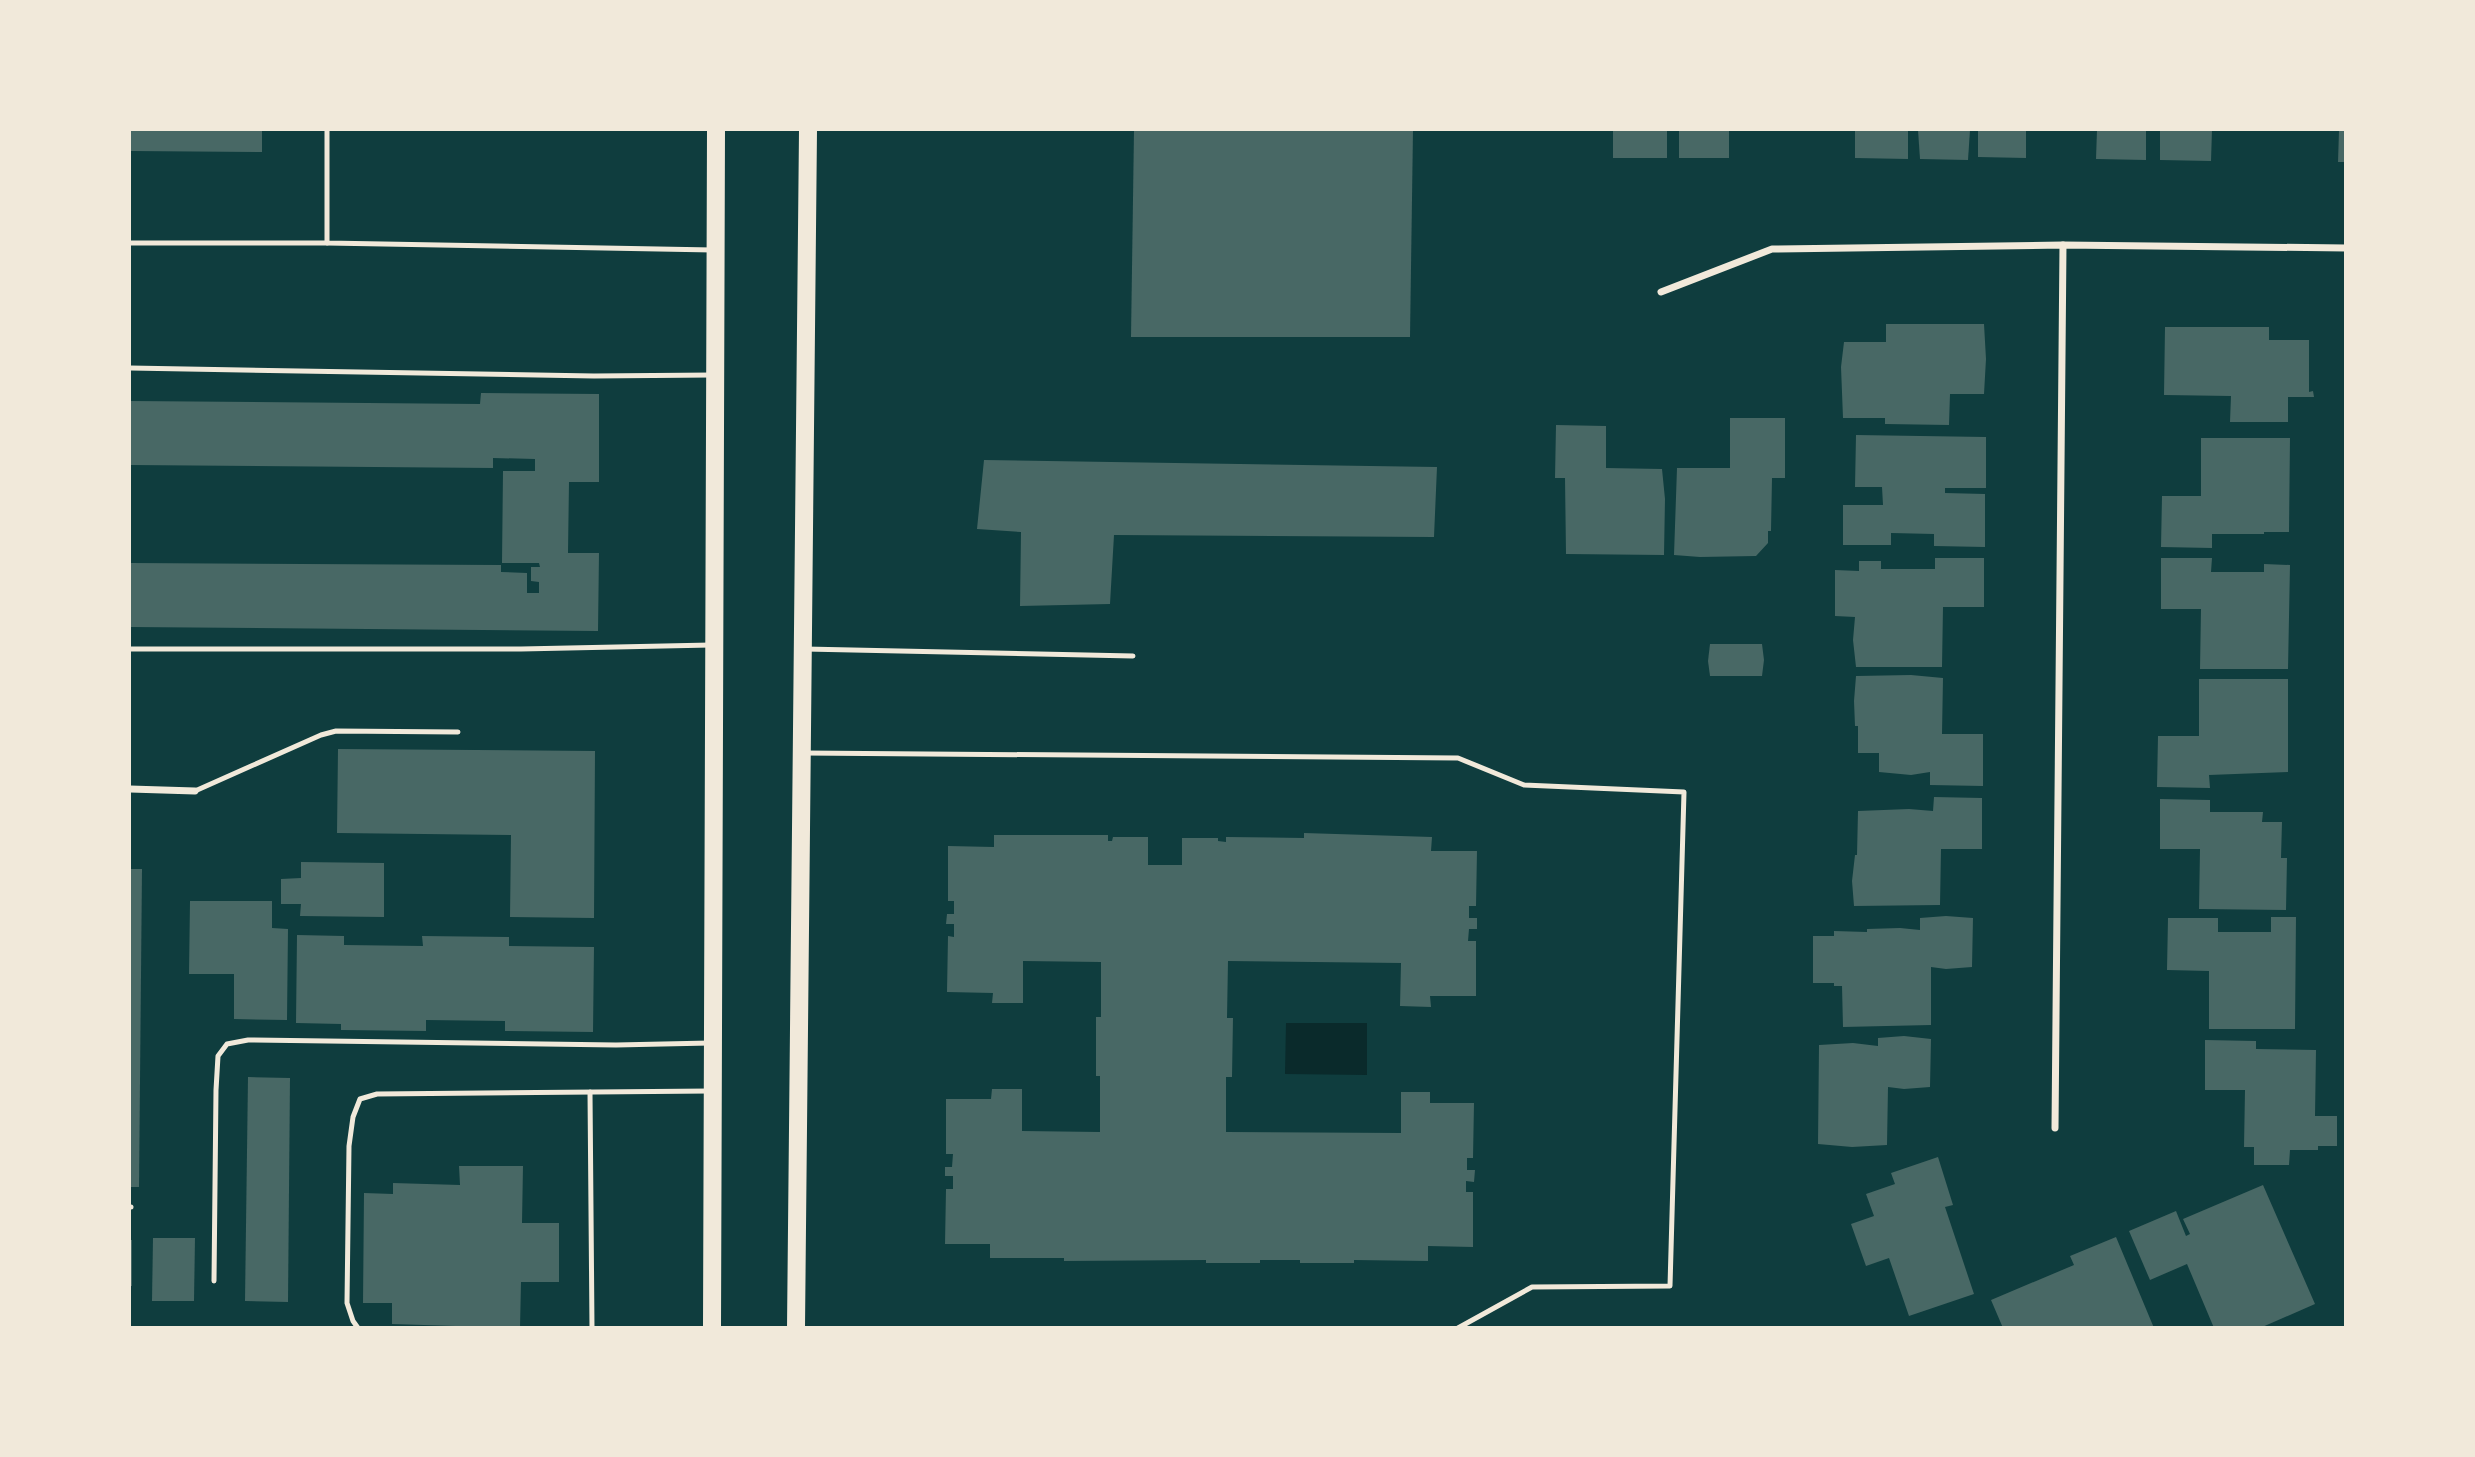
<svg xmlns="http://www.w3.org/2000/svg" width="2475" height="1457" font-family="Overpass,sans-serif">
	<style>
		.water { fill: #0a2a2b }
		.building { fill: #486865 }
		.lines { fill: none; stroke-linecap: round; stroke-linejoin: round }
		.service { stroke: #f1e9da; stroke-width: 5 }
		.minor { stroke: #f1e9da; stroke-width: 7 }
		.primary { stroke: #f1e9da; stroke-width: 18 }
	</style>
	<rect width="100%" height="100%" fill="#0f3d3e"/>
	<path class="water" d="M 1286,1023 L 1367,1023 L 1367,1075 L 1285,1074 Z"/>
	<g class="building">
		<path d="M 130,130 L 262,130 L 262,152 L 130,151 Z"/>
		<path d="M 1134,130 L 1413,130 L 1410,337 L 1131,337 Z"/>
		<rect x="1613" y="130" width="54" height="28"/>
		<rect x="1679" y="130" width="50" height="28"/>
		<path d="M 1855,130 L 1908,130 L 1908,159 L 1855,158 Z"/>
		<path d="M 1918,130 L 1970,130 L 1968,160 L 1920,159 Z"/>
		<path d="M 1978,130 L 2026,130 L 2026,158 L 1978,157 Z"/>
		<path d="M 2097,130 L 2146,130 L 2146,160 L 2096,159 Z"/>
		<path d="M 2160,130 L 2212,130 L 2211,161 L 2160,160 Z"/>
		<path d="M 2339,130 L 2346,130 L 2346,162 L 2338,162 Z"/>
		<path d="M 1886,324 L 1984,324 L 1986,359 L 1984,394 L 1950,394 L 1949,425 L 1885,424 L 1885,418 L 1843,418 L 1841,367 L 1844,342 L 1886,342 Z"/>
		<path d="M 2165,327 L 2269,327 L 2269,340 L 2309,340 L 2309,392 L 2313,391 L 2314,397 L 2288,397 L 2288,422 L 2230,422 L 2231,396 L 2164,395 Z"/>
		<path d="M 481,393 L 599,394 L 599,482 L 569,482 L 568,553 L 599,553 L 598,631 L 130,627 L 130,563 L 501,565 L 501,572 L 527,573 L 527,593 L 539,593 L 539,582 L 531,581 L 531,567 L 540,567 L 539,563 L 502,563 L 503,471 L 535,471 L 535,459 L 493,458 L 493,468 L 130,465 L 130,401 L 480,404 Z"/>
		<path d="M 1730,418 L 1785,418 L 1785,478 L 1772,478 L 1771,531 L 1768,531 L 1768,543 L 1756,556 L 1700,557 L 1674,555 L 1677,468 L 1730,468 Z"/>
		<path d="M 1556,425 L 1606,426 L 1606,468 L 1662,469 L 1665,499 L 1664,555 L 1566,554 L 1565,478 L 1555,478 Z"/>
		<path d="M 1856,435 L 1986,437 L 1986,488 L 1945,488 L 1945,493 L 1985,494 L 1985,547 L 1934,546 L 1934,534 L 1891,533 L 1891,545 L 1843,545 L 1843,505 L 1883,505 L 1882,487 L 1855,487 Z"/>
		<path d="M 2201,438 L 2290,438 L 2289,532 L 2264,532 L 2264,534 L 2212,534 L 2212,548 L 2161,547 L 2162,496 L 2201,496 Z"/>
		<path d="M 984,460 L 1437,467 L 1434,537 L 1114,535 L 1110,604 L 1020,606 L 1021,532 L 977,529 Z"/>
		<path d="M 1935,558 L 1984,558 L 1984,607 L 1943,607 L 1942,667 L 1856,667 L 1853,640 L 1855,617 L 1835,616 L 1835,570 L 1859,571 L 1859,561 L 1881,561 L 1881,569 L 1935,569 Z"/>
		<path d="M 2161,558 L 2212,558 L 2211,572 L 2264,572 L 2264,564 L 2290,565 L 2288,669 L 2200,669 L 2201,609 L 2161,609 Z"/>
		<path d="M 1710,644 L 1762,644 L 1764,660 L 1762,676 L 1710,676 L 1708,661 Z"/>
		<path d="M 1911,675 L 1943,678 L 1942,734 L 1983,734 L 1983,786 L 1930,785 L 1930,772 L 1911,775 L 1879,772 L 1879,753 L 1858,753 L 1858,726 L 1855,726 L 1854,701 L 1856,676 Z"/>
		<path d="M 2199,679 L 2288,679 L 2288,772 L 2209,775 L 2210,788 L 2157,787 L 2158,736 L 2199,736 Z"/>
		<path d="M 338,749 L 595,751 L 594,918 L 510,917 L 511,835 L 337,833 Z"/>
		<path d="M 1934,797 L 1982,798 L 1982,849 L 1941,849 L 1940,905 L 1854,906 L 1852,881 L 1855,855 L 1857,855 L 1858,811 L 1909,809 L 1933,811 Z"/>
		<path d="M 2160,799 L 2210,800 L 2210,812 L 2263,812 L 2262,822 L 2282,822 L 2281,858 L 2287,858 L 2286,910 L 2199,909 L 2200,849 L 2160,849 Z"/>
		<path d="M 1304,833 L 1432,837 L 1431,851 L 1477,851 L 1476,906 L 1469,906 L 1469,918 L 1477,918 L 1477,929 L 1469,929 L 1468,941 L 1476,941 L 1476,996 L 1430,996 L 1431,1007 L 1400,1006 L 1401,963 L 1228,961 L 1227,1018 L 1233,1018 L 1232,1077 L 1226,1077 L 1226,1132 L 1401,1133 L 1401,1092 L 1430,1092 L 1430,1103 L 1474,1103 L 1473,1158 L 1467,1158 L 1467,1170 L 1475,1170 L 1474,1182 L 1466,1181 L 1466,1192 L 1473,1192 L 1473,1247 L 1428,1246 L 1428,1261 L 1354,1260 L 1354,1263 L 1300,1263 L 1300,1260 L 1260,1260 L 1260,1263 L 1206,1263 L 1206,1260 L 1064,1261 L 1064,1258 L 990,1258 L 990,1244 L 945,1244 L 946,1189 L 953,1189 L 953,1176 L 945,1176 L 945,1167 L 952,1167 L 953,1154 L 946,1154 L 946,1099 L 991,1099 L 992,1089 L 1022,1089 L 1022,1131 L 1100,1132 L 1100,1076 L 1096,1076 L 1096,1017 L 1101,1017 L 1101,962 L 1023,961 L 1023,1003 L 992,1003 L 993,993 L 947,992 L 948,936 L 954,937 L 954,924 L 946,924 L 947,914 L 954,914 L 954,901 L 948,901 L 948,846 L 994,847 L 994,835 L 1108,835 L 1108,841 L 1112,841 L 1113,837 L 1148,837 L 1148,865 L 1182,865 L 1182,838 L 1218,838 L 1218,841 L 1226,842 L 1226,837 L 1304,838 Z"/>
		<path d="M 301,862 L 384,863 L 384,917 L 300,916 L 301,904 L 281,904 L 281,879 L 301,878 Z"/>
		<path d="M 130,869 L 142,869 L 139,1187 L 130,1187 Z"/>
		<path d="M 190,901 L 272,901 L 272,928 L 288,929 L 287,1020 L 234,1019 L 234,974 L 189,974 Z"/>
		<path d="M 1946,916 L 1973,918 L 1972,967 L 1946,969 L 1931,967 L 1931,1025 L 1843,1027 L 1842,986 L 1834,986 L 1834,983 L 1813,983 L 1813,936 L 1834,936 L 1834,931 L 1867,932 L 1867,929 L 1900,928 L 1920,930 L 1920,918 Z"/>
		<path d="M 2271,917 L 2296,917 L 2295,1029 L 2209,1029 L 2209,971 L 2167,970 L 2168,918 L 2218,918 L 2218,932 L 2271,932 Z"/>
		<path d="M 297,935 L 344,936 L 344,945 L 423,946 L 422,936 L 509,937 L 509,946 L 594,947 L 593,1032 L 505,1031 L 505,1021 L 426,1020 L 426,1031 L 341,1030 L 341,1024 L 296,1023 Z"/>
		<path d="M 1904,1036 L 1931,1039 L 1930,1087 L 1904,1089 L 1888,1087 L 1887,1145 L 1852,1147 L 1818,1144 L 1819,1045 L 1853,1043 L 1878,1046 L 1878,1038 Z"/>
		<path d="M 2205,1040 L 2256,1041 L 2256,1049 L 2316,1050 L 2315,1116 L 2337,1116 L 2337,1146 L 2318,1146 L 2318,1150 L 2290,1150 L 2289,1165 L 2254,1165 L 2254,1147 L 2244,1147 L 2245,1090 L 2205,1090 Z"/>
		<path d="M 248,1077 L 290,1078 L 288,1302 L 245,1301 Z"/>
		<path d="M 1938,1157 L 1953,1205 L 1945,1207 L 1974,1294 L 1909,1316 L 1889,1258 L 1866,1266 L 1851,1224 L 1874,1216 L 1866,1194 L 1895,1184 L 1891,1173 Z"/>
		<path d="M 459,1166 L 523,1166 L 522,1223 L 559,1223 L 559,1282 L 521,1282 L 520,1328 L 392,1324 L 392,1303 L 363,1303 L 364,1193 L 393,1194 L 393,1183 L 460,1185 Z"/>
		<path d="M 2263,1185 L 2315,1304 L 2260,1328 L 2214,1328 L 2187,1264 L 2150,1280 L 2129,1231 L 2176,1211 L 2186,1236 L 2190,1234 L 2183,1219 Z"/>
		<path d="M 2116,1237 L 2154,1328 L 2003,1328 L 1991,1300 L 2074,1265 L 2070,1256 Z"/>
		<path d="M 153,1238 L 195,1238 L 194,1301 L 152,1301 Z"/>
		<rect x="130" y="1240" width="2" height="46"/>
	</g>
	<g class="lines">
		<g class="service">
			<path d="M 327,130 L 327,243 L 713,250"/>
			<path d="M 130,243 L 327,243"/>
			<path d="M 130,368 L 594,376 L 712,375"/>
			<path d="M 130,649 L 521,649 L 711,645"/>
			<path d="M 805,649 L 1133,656"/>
			<path d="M 804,753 L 1458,758 L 1524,785 L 1684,792 L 1670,1286 L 1532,1287 L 1458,1328"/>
			<path d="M 195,791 L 321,735 L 336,731 L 458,732"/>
			<path d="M 590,1092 L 592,1328"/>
			<path d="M 130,1207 L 131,1207"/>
			<path d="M 214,1281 L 216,1090 L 218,1056 L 227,1044 L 248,1040 L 616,1045 L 710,1043"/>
			<path d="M 358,1328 L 353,1321 L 347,1303 L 349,1146 L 353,1117 L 360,1099 L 377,1094 L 710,1091"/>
		</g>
		<g class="minor">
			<path d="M 1661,292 L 1772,249 L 2063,245 L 2346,248"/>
			<path d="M 130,789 L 195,791"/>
			<path d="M 2055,1128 L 2063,245"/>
		</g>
		<g class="primary">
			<path d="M 712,1328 L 716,130"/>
			<path d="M 796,1328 L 808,130"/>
		</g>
	</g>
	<rect width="2475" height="1457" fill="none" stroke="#f1e9da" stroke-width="262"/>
</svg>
